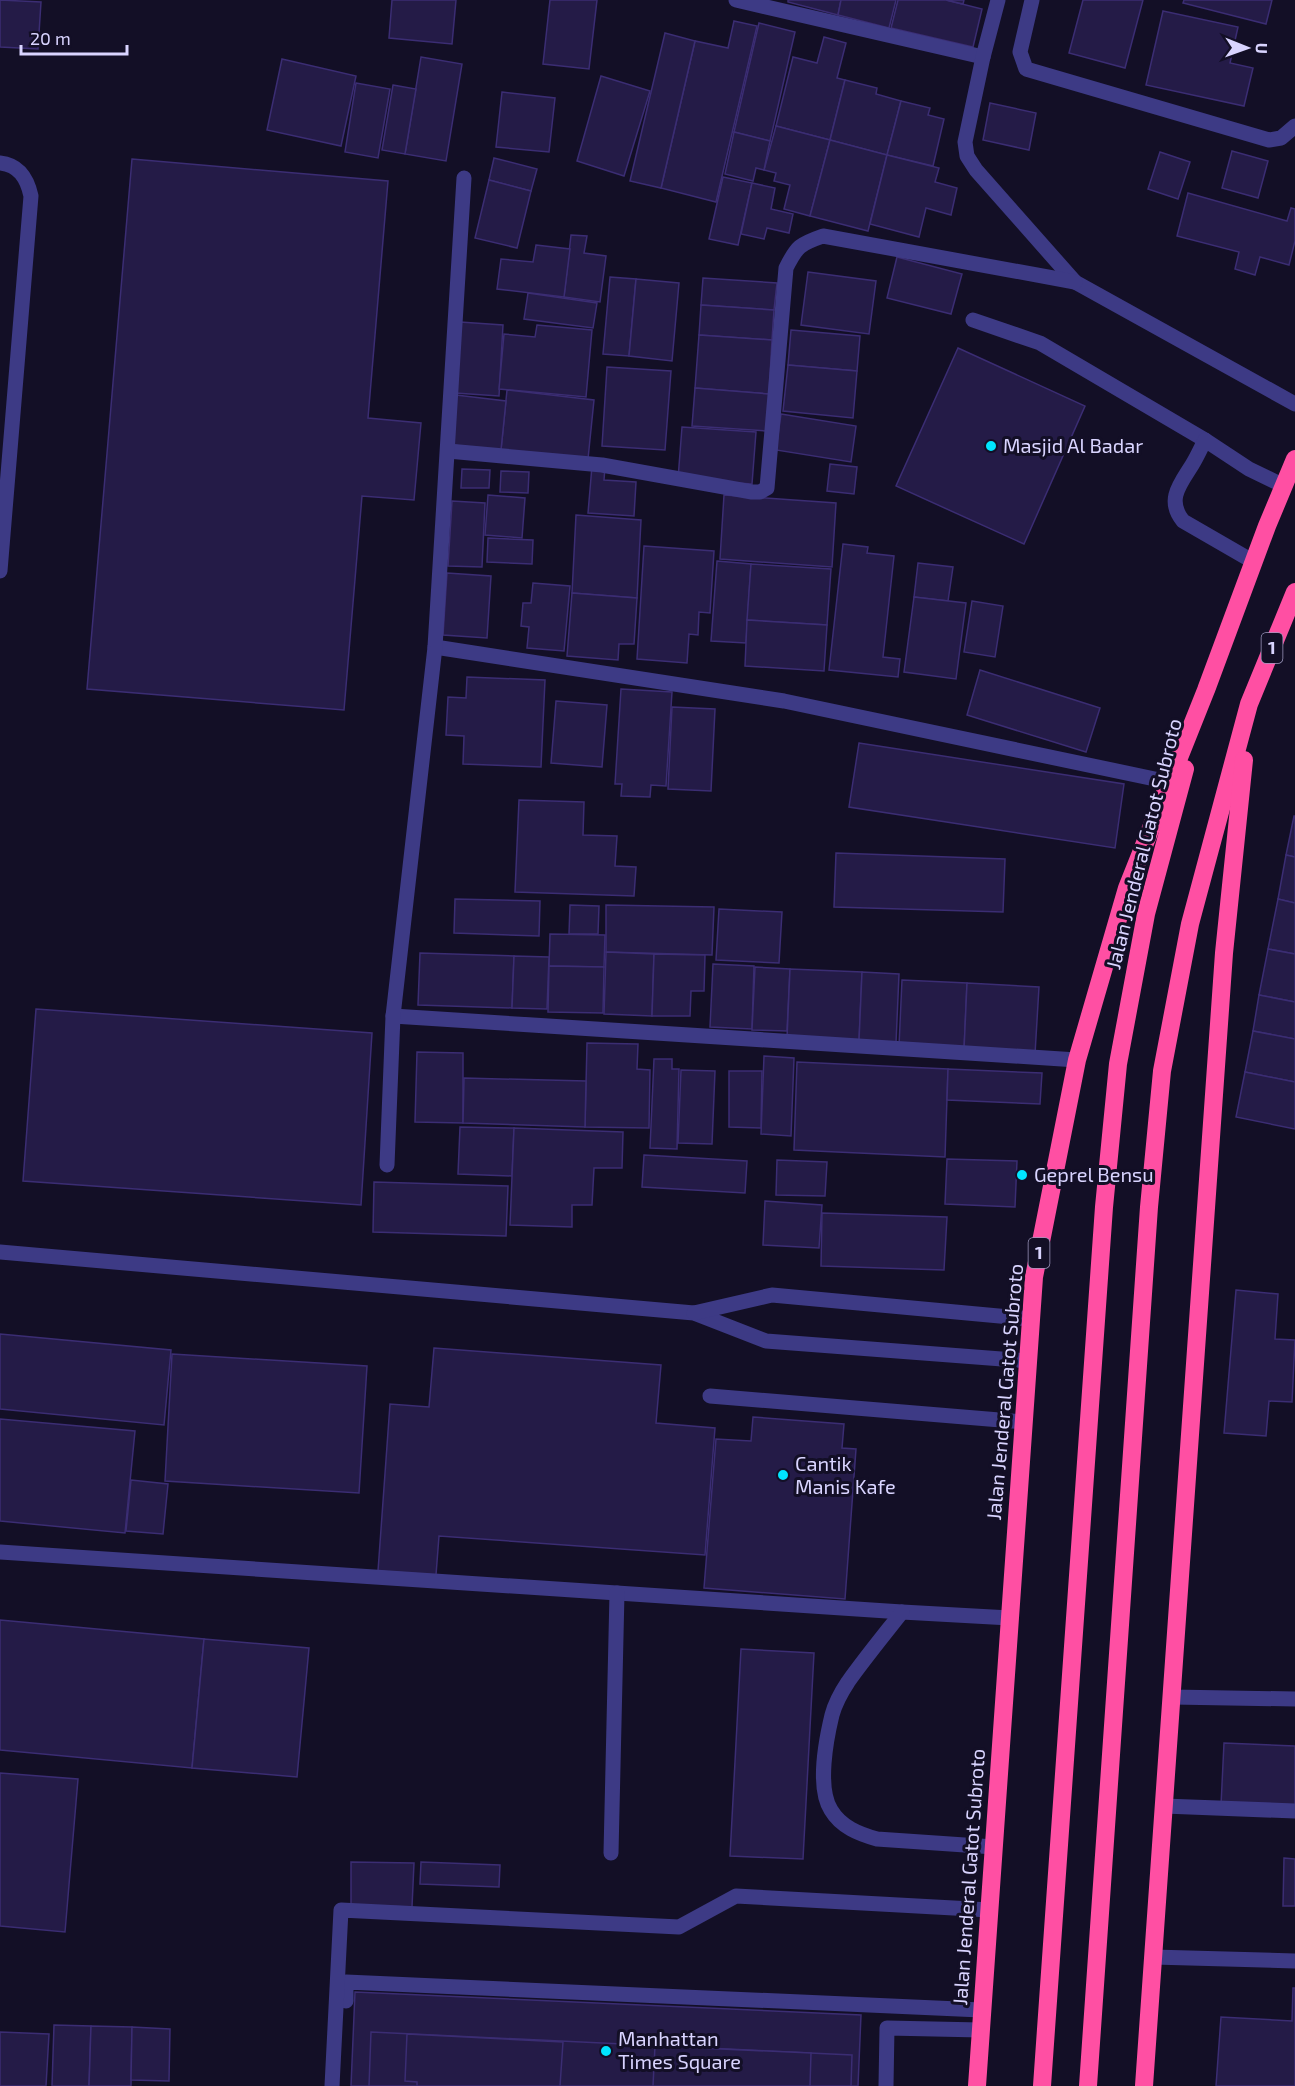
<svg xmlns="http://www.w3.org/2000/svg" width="1295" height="2086" font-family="'Exo 2',sans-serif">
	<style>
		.building { fill: #241b47; stroke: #3b2d73; stroke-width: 1.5 }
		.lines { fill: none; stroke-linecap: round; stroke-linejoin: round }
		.lane { stroke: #3d3a85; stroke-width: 15 }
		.street { stroke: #3d3a85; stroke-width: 15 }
		.highway { stroke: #ff4fa3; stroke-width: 18 }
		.poi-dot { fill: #00e5ff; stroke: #130f26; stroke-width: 2 }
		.labels { text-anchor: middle; stroke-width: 6; stroke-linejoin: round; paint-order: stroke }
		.shield { fill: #130f26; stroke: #9e99be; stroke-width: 1.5 }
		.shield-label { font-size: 18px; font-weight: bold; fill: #d9d4ff }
		.poi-label { font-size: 20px; fill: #d9d4ff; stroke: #130f26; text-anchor: start }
		.street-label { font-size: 20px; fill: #d9d4ff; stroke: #130f26 }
	</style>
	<rect width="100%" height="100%" fill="#130f26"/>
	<g class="building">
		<path d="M 0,0 L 41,2 L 38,49 L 0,47 Z"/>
		<path d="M 392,0 L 456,0 L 452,44 L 389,38 Z"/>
		<path d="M 550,0 L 597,0 L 589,69 L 543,64 Z"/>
		<path d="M 788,0 L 841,0 L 838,15 L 788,2 Z"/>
		<path d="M 841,0 L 896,0 L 889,28 L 838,15 Z"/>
		<path d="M 898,0 L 946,0 L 982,9 L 973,47 L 891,28 Z"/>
		<path d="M 946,0 L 964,0 L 963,4 Z"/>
		<path d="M 1083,0 L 1143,0 L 1125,68 L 1069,53 Z"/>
		<path d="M 1184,0 L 1272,0 L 1266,24 L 1183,3 Z"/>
		<path d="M 1163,11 L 1238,27 L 1230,63 L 1253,68 L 1244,106 L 1146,85 Z"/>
		<path d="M 734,21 L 757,26 L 716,202 L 661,188 L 695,41 L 728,48 Z"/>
		<path d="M 759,23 L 795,32 L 770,141 L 734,132 Z"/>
		<path d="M 665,33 L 695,41 L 661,188 L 630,181 Z"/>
		<path d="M 824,37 L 846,43 L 837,78 L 845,80 L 830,140 L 776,126 L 793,57 L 817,63 Z"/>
		<path d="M 421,57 L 462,64 L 446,161 L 405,154 Z"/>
		<path d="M 282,59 L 356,76 L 341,146 L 267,130 Z"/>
		<path d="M 601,76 L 650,91 L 624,176 L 577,161 Z"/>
		<path d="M 845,80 L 877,88 L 876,94 L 901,101 L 887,155 L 830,140 Z"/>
		<path d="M 356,83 L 390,89 L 378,158 L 345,152 Z"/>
		<path d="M 393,85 L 416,89 L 405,154 L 382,150 Z"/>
		<path d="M 502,92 L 555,98 L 549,152 L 496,147 Z"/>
		<path d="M 901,101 L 930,108 L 928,115 L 944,119 L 933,166 L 887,155 Z"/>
		<path d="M 990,103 L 1036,113 L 1029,150 L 983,140 Z"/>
		<path d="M 776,126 L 830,140 L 810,216 L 784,209 L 790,185 L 774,181 L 776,173 L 764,170 Z"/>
		<path d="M 734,132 L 770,141 L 764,170 L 756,168 L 753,181 L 725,174 Z"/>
		<path d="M 830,140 L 887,155 L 868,231 L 810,216 Z"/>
		<path d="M 1232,151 L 1268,161 L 1258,198 L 1222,188 Z"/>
		<path d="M 1160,152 L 1190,162 L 1178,199 L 1148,189 Z"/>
		<path d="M 887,155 L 939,168 L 935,182 L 957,188 L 951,215 L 926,208 L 919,237 L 870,224 Z"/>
		<path d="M 494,158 L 537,169 L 531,191 L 489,180 Z"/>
		<path d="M 132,159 L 388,181 L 368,418 L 421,423 L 414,500 L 362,496 L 344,710 L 87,689 Z"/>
		<path d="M 723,177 L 752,183 L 738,245 L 709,239 Z"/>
		<path d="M 489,180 L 531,191 L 517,248 L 475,238 Z"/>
		<path d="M 752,183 L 775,188 L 771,209 L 793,214 L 789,233 L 767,228 L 764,239 L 741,234 Z"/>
		<path d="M 1188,193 L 1287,221 L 1291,208 L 1295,209 L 1295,241 L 1289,265 L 1260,257 L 1255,275 L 1235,269 L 1239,252 L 1177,236 Z"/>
		<path d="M 571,235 L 587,236 L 584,253 L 606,256 L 600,302 L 564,297 Z"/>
		<path d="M 536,245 L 570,249 L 564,297 L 497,289 L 501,259 L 533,262 Z"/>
		<path d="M 897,257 L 962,274 L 951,314 L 887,298 Z"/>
		<path d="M 808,272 L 876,281 L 869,334 L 801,325 Z"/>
		<path d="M 610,277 L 636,279 L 629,356 L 603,354 Z"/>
		<path d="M 703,278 L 777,283 L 774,310 L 701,305 Z"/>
		<path d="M 636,279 L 679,283 L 672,361 L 629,356 Z"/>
		<path d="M 528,293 L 597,303 L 593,328 L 524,319 Z"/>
		<path d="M 701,305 L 774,310 L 772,340 L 699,335 Z"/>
		<path d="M 460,322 L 503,325 L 499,396 L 455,393 Z"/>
		<path d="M 537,325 L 592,330 L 586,397 L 499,389 L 504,334 L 535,337 Z"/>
		<path d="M 791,330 L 860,336 L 857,371 L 788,365 Z"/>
		<path d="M 699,335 L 772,340 L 769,394 L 695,388 Z"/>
		<path d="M 958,348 L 1085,406 L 1024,544 L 896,486 Z"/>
		<path d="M 788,365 L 857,371 L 853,418 L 783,411 Z"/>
		<path d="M 607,367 L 671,371 L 665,450 L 602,446 Z"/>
		<path d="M 695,388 L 769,394 L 766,431 L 692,426 Z"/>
		<path d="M 507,390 L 594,400 L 588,459 L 501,450 Z"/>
		<path d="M 456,395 L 506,401 L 501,450 L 451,445 Z"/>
		<path d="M 781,414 L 856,426 L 851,462 L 776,450 Z"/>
		<path d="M 682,427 L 756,432 L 752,484 L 678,479 Z"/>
		<path d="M 830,464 L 857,467 L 854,494 L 827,491 Z"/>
		<path d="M 592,466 L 605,467 L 604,480 L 636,482 L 634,516 L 588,513 Z"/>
		<path d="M 462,469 L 490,470 L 489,488 L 461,488 Z"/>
		<path d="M 501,471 L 529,472 L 528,493 L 500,492 Z"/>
		<path d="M 488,495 L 525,498 L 522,538 L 485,535 Z"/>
		<path d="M 724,495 L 836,503 L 832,567 L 720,559 Z"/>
		<path d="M 452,501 L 485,503 L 482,567 L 448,566 Z"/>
		<path d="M 576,515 L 641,520 L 637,598 L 572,593 Z"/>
		<path d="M 488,538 L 533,540 L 532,564 L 487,562 Z"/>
		<path d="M 843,544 L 868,547 L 867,553 L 894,556 L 883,657 L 900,659 L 898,677 L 829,670 Z"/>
		<path d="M 644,546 L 714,551 L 710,613 L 699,612 L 698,635 L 689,634 L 687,663 L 637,659 Z"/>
		<path d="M 717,561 L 751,564 L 746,643 L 711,641 Z"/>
		<path d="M 918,563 L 953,567 L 948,601 L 914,597 Z"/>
		<path d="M 751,564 L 831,569 L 827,625 L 747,620 Z"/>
		<path d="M 447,573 L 491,576 L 487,638 L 443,635 Z"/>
		<path d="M 533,583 L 570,586 L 564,651 L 527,648 L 529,627 L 521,626 L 523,603 L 531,603 Z"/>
		<path d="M 572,593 L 637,598 L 634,644 L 619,644 L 618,660 L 567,656 Z"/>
		<path d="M 914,597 L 966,603 L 956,679 L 904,672 Z"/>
		<path d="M 972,601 L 1003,606 L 995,657 L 964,652 Z"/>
		<path d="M 747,620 L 827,625 L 824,671 L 745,666 Z"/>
		<path d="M 980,670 L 1100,708 L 1086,752 L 967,715 Z"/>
		<path d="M 467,677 L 545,680 L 541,767 L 463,764 L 464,736 L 446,735 L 448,697 L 466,698 Z"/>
		<path d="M 621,689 L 672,692 L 666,786 L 651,785 L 650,797 L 621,796 L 622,784 L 615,784 Z"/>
		<path d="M 556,701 L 607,705 L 602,767 L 551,763 Z"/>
		<path d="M 672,707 L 715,709 L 711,791 L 668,789 Z"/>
		<path d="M 859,743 L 1124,784 L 1115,848 L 849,807 Z"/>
		<path d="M 519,800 L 584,802 L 583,835 L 617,836 L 615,866 L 636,867 L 634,896 L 515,892 Z"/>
		<path d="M 1294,816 L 1295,816 L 1295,857 L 1286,855 Z"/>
		<path d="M 836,853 L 1005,859 L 1003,912 L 834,907 Z"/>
		<path d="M 1286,855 L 1295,857 L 1295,903 L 1278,899 Z"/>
		<path d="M 455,899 L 540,901 L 539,936 L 454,933 Z"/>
		<path d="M 1278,899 L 1295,903 L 1295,954 L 1268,949 Z"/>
		<path d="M 570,905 L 599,906 L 598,934 L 569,934 Z"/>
		<path d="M 606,905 L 714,907 L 712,955 L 606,952 Z"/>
		<path d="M 719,909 L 782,912 L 779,963 L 716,960 Z"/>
		<path d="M 550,934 L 605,935 L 604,967 L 549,966 Z"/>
		<path d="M 1268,949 L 1295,954 L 1295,1002 L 1259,995 Z"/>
		<path d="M 606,952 L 654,954 L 652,1016 L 604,1014 Z"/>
		<path d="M 420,953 L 514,956 L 512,1008 L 418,1005 Z"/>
		<path d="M 654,954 L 705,955 L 704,991 L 691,991 L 690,1016 L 652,1016 Z"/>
		<path d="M 514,956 L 549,957 L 547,1009 L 512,1008 Z"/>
		<path d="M 713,964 L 754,966 L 752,1029 L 710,1027 Z"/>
		<path d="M 549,966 L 604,967 L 603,1013 L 548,1012 Z"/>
		<path d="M 755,967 L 790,969 L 787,1031 L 752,1030 Z"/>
		<path d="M 790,969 L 862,972 L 859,1041 L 787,1038 Z"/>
		<path d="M 862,972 L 899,974 L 896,1043 L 859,1041 Z"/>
		<path d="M 902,980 L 967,983 L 964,1050 L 899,1046 Z"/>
		<path d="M 967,983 L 1039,987 L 1035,1054 L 964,1050 Z"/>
		<path d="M 1259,995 L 1295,1002 L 1295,1039 L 1253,1031 Z"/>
		<path d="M 36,1009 L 372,1033 L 361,1205 L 23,1181 Z"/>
		<path d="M 1253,1031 L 1295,1039 L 1295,1082 L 1245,1072 Z"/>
		<path d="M 587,1043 L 638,1044 L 637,1069 L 650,1070 L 649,1128 L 585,1127 Z"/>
		<path d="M 417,1052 L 463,1053 L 463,1123 L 415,1122 Z"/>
		<path d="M 764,1056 L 794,1058 L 791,1136 L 761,1134 Z"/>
		<path d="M 654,1059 L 672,1059 L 672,1069 L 679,1069 L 677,1149 L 650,1148 Z"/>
		<path d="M 797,1062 L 948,1069 L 945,1157 L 794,1150 Z"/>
		<path d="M 948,1069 L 1042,1073 L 1040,1104 L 947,1100 Z"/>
		<path d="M 681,1070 L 715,1071 L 712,1144 L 678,1143 Z"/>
		<path d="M 729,1071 L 762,1071 L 761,1128 L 729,1127 Z"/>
		<path d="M 1245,1072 L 1295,1082 L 1295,1129 L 1236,1117 Z"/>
		<path d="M 464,1078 L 586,1081 L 585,1127 L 463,1123 Z"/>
		<path d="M 460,1127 L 514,1128 L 512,1176 L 458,1174 Z"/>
		<path d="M 514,1128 L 623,1132 L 622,1168 L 594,1168 L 592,1205 L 572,1205 L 572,1227 L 510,1225 Z"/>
		<path d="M 644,1155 L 747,1161 L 745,1193 L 642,1187 Z"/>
		<path d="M 947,1159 L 1017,1161 L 1015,1207 L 945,1204 Z"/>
		<path d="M 777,1160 L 827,1162 L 825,1196 L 776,1195 Z"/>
		<path d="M 374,1182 L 508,1186 L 506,1236 L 373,1232 Z"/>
		<path d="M 765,1201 L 822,1205 L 819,1248 L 763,1245 Z"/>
		<path d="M 822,1213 L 947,1217 L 944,1270 L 821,1266 Z"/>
		<path d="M 1236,1290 L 1278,1294 L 1275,1339 L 1295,1340 L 1292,1402 L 1269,1401 L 1266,1436 L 1224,1433 Z"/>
		<path d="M 0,1334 L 171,1350 L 164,1425 L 0,1409 Z"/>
		<path d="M 434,1348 L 661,1365 L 656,1423 L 715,1428 L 705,1555 L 439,1536 L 436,1575 L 378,1571 L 390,1404 L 429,1407 Z"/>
		<path d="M 172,1354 L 367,1366 L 359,1493 L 165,1481 Z"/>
		<path d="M 753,1417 L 844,1424 L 842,1448 L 856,1449 L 845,1599 L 704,1588 L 716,1439 L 751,1441 Z"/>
		<path d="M 0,1419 L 135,1431 L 125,1533 L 0,1521 Z"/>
		<path d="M 131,1480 L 168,1484 L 163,1534 L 126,1531 Z"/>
		<path d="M 0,1620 L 204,1639 L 192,1768 L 0,1750 Z"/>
		<path d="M 204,1639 L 309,1648 L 297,1777 L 192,1768 Z"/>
		<path d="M 741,1649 L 814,1653 L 803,1859 L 730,1856 Z"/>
		<path d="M 1224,1743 L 1295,1746 L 1295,1808 L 1221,1805 Z"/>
		<path d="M 0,1773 L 78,1779 L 65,1932 L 0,1926 Z"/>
		<path d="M 1284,1858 L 1295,1859 L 1295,1906 L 1283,1906 Z"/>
		<path d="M 351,1862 L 414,1863 L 412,1907 L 351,1905 Z"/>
		<path d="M 421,1862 L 500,1865 L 499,1887 L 420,1884 Z"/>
		<path d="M 1293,1988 L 1295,1988 L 1295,2086 L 1216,2086 L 1221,2017 L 1292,2021 Z"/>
		<path d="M 355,1992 L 861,2015 L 858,2086 L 351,2086 Z"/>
		<path d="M 54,2025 L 91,2026 L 89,2086 L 52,2086 Z"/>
		<path d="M 91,2026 L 132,2027 L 131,2086 L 89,2086 Z"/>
		<path d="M 132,2027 L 170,2029 L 169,2081 L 131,2080 Z"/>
		<path d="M 0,2032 L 49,2034 L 46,2086 L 0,2086 Z"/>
		<path d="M 371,2032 L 852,2055 L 851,2086 L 369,2086 Z"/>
		<path d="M 407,2034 L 563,2042 L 560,2086 L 417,2086 L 417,2082 L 405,2081 Z"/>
		<path d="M 655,2046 L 811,2053 L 810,2086 L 653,2086 Z"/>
	</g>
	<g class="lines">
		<g class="lane">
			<path d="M 1032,0 L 1020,52 L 1026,69 L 1269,140 L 1281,138 L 1295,126"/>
			<path d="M 0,163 C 19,165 27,178 31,196 L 0,571"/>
			<path d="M 973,320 L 1040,343 L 1205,440"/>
			<path d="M 1254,562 L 1183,521 C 1166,500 1180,484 1192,465 C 1197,457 1201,448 1205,440 L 1249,469 L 1284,486"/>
			<path d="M 0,1252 L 694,1313 L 766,1341 L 1028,1361"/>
			<path d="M 694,1313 L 772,1295 L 1031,1319"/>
			<path d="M 710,1396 L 1024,1422"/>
			<path d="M 0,1552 L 902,1612 L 1010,1618"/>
			<path d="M 902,1612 C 884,1635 865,1658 848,1682 C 842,1691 835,1704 832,1715 C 826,1740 817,1788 831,1810 C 841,1827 859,1834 877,1839 L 994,1847"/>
			<path d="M 1172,1697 L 1295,1699"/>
			<path d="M 611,1853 L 617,1593"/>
			<path d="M 1153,1957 L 1295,1961"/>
			<path d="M 346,2001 L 346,1982 L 981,2010"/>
			<path d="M 332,2086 L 341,1910 L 679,1927 L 736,1896 L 990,1910"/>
			<path d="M 886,2086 L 887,2028 L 981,2030"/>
		</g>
		<g class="street">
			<path d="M 736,0 L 983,57"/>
			<path d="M 998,0 L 983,57 L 965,142 L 967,156 L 976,170 L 1075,282 L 1295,404"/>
			<path d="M 448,451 L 602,465 L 752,492 L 760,492 L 767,488 L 786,268 C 797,246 800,244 823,236 L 1075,282"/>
			<path d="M 435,647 L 784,701 L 1169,782"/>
			<path d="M 393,1016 L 1077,1060"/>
			<path d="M 387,1165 L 393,1016 L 435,647 L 464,178"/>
			<path d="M 1164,1806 L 1295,1811"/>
		</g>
		<g class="highway">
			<path d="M 977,2086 L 1034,1277 L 1077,1060 L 1127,888 L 1206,690 L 1267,526 L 1295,459"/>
			<path d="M 1042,2086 L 1104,1207 L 1118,1064 L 1146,914 L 1185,769"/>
			<path d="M 1088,2086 L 1149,1207 L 1162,1071 L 1190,924 L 1249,704 L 1295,592"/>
			<path d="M 1144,2086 L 1224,953 L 1244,760"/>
		</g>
	</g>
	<g class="poi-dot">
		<circle cx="991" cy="446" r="6"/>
		<circle cx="1022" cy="1175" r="6"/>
		<circle cx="783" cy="1475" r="6"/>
		<circle cx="606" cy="2051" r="6"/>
	</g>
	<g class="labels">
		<g class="shield">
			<rect x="1261.5" y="633" width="21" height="30" rx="4.5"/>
			<rect x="1028.5" y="1238" width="21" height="30" rx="4.5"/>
		</g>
		<g class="shield-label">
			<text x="1272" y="654">1</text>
			<text x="1039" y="1259">1</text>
		</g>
		<g class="poi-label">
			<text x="1003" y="453">Masjid Al Badar</text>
			<text x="1034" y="1182">Geprel Bensu</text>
			<text x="795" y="1471">Cantik<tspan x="795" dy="23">Manis Kafe</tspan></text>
			<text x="618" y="2046">Manhattan<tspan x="618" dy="23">Times Square</tspan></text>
		</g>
		<g class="street-label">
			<text transform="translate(1144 844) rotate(-76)" y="7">Jalan Jenderal Gatot Subroto</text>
			<text transform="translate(1005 1392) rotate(-85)" y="7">Jalan Jenderal Gatot Subroto</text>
			<text transform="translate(969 1877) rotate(-86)" y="7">Jalan Jenderal Gatot Subroto</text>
		</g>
	</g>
	<g transform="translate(1247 48) rotate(91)" stroke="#130f26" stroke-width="4.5" paint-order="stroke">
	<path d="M0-4.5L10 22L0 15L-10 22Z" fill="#d9d4ff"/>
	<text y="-9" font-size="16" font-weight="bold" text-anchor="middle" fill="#d9d4ff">U</text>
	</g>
	<path d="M21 45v9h106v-9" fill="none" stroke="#d9d4ff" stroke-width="3"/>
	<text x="30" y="45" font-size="18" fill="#d9d4ff" stroke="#130f26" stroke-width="4.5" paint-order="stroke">20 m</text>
</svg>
